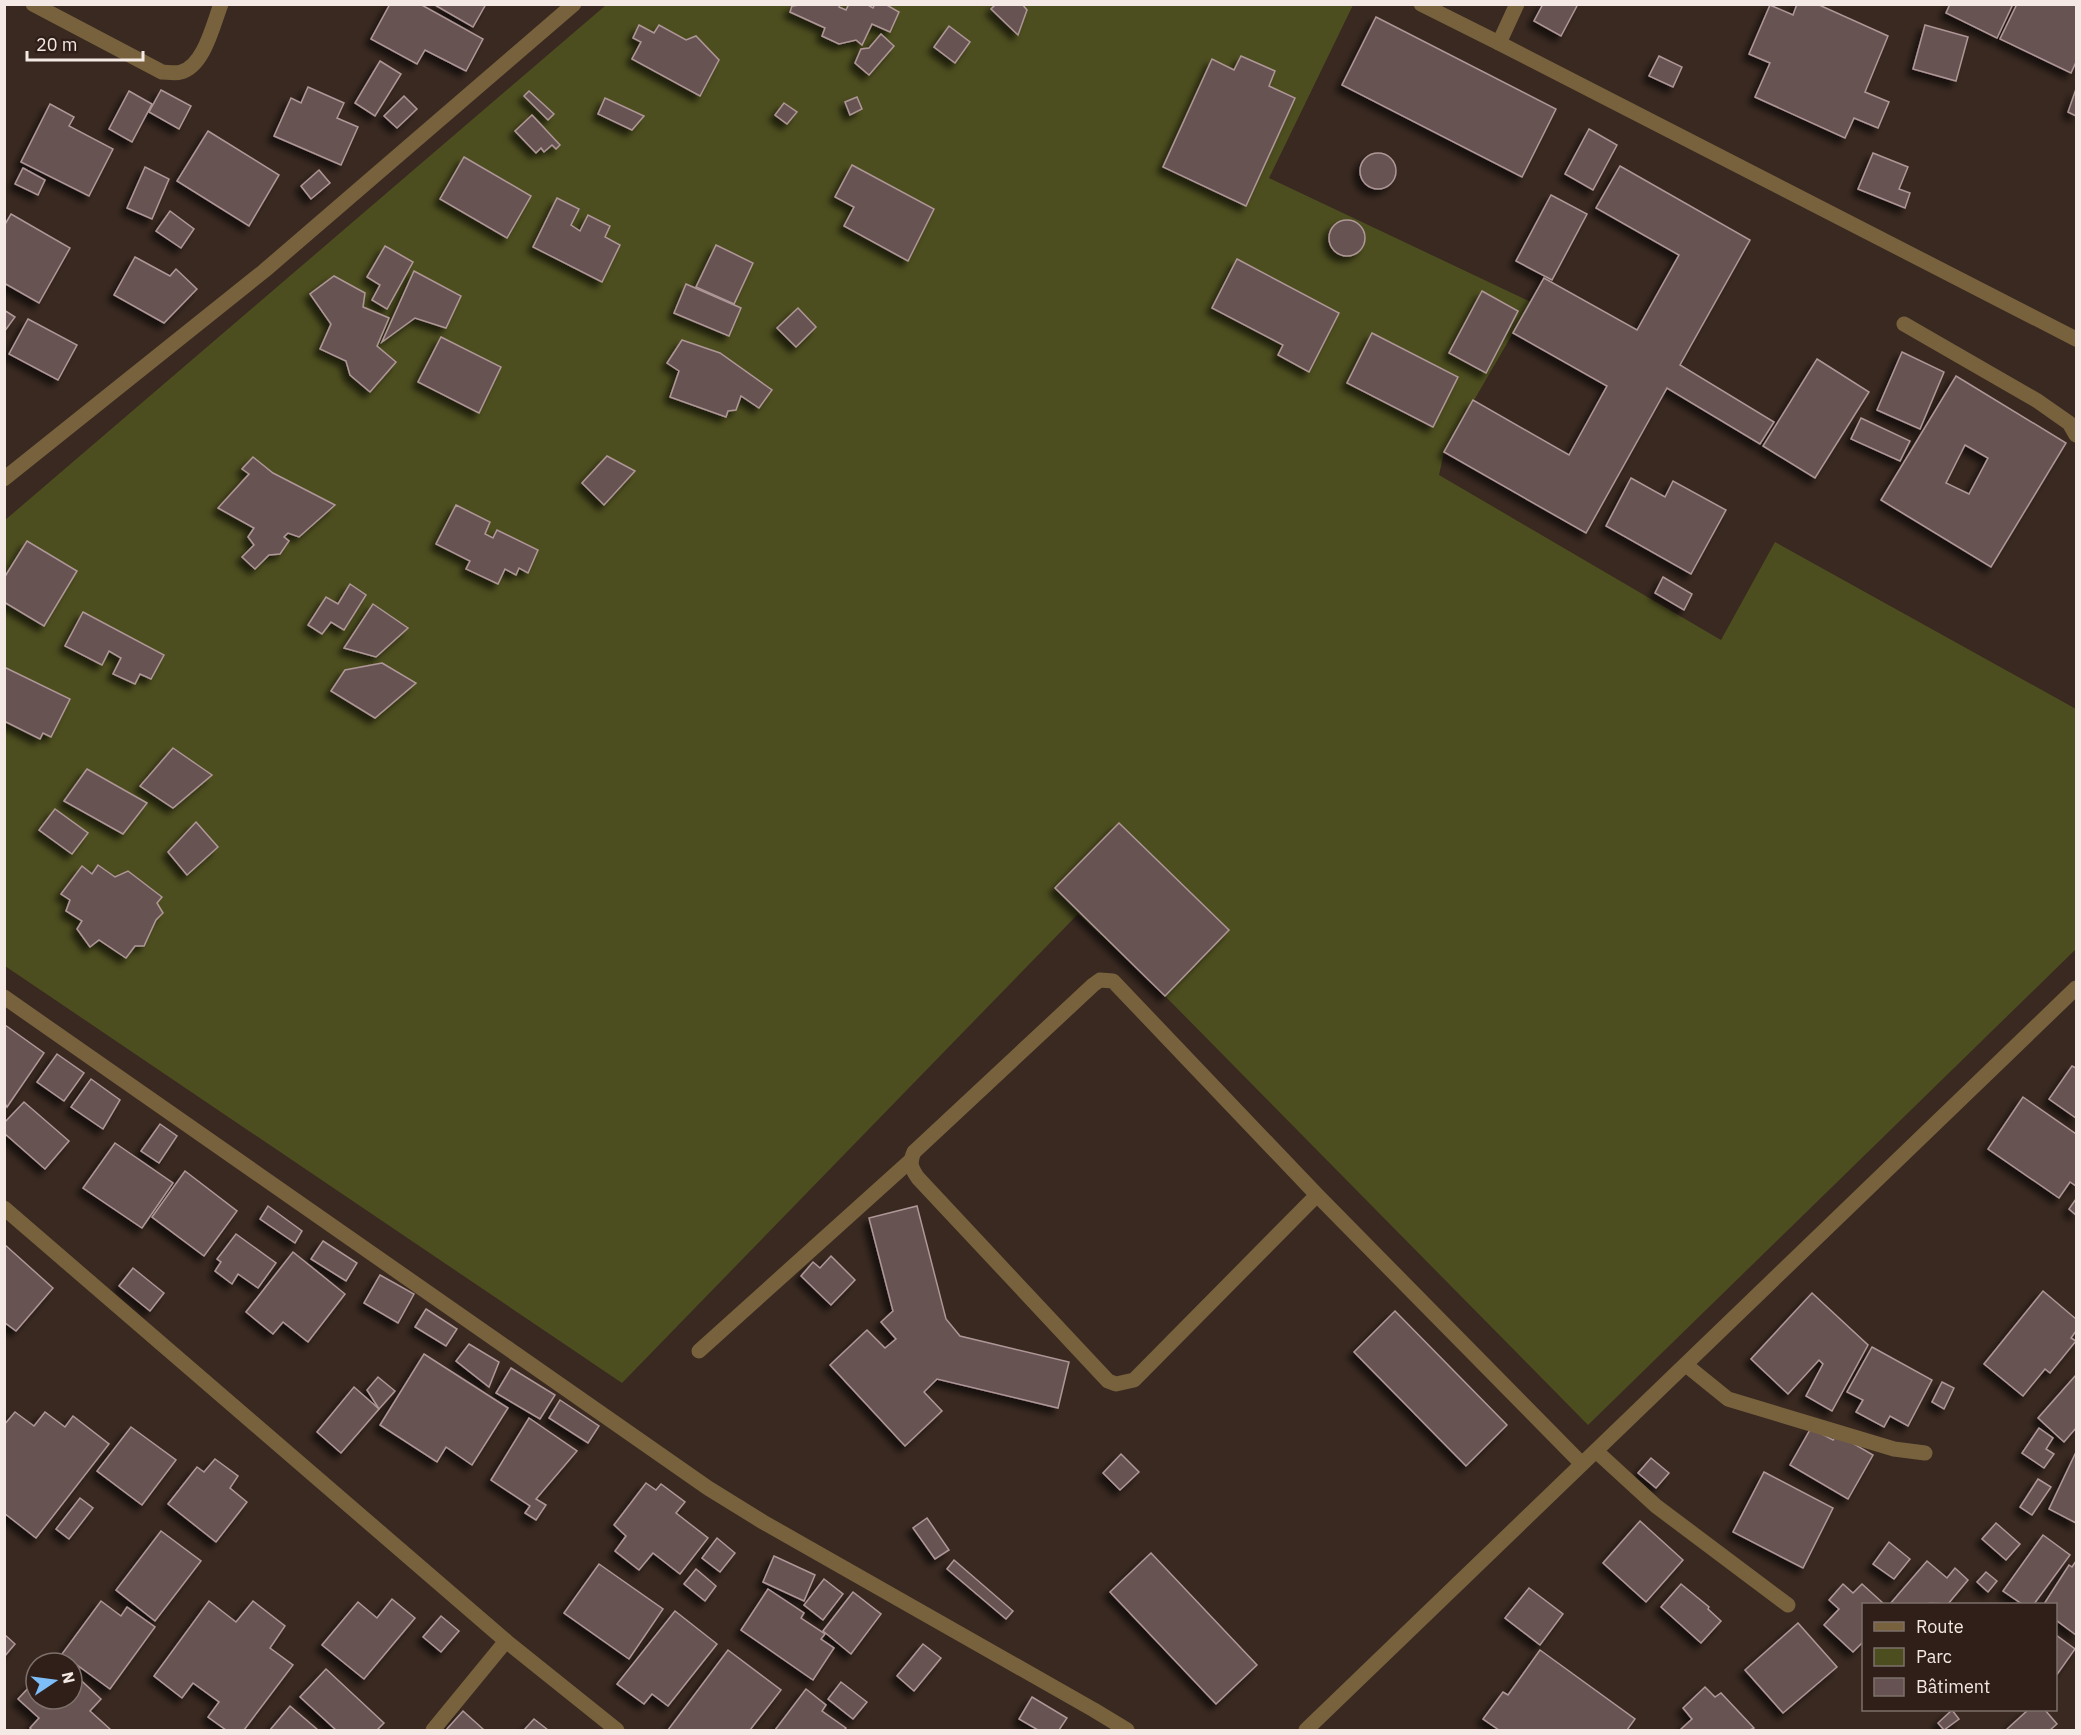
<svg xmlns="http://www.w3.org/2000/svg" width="2081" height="1735" font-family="'IBM Plex Sans',sans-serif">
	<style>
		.green { fill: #4d4e1f }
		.building { fill: #675253; stroke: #af9798; stroke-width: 1.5; fill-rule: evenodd; filter: url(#shadow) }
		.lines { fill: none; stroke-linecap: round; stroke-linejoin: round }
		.minor { stroke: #78623d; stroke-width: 15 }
	</style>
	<defs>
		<filter id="shadow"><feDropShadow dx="-5.5" dy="5.5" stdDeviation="3" flood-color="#0009"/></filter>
	</defs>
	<rect width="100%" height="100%" fill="#392921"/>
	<path class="green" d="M 606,5 L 1353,5 L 1269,178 L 1531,302 L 1444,452 L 1439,475 L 1721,640 L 1775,542 L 2076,709 L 2076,949 L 1588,1425 L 1165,996 L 1078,914 L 622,1383 L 5,966 L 4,521 Z"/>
	<g class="building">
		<path d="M 390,4 L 420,4 L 483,39 L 466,71 L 425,50 L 417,64 L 371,39 Z"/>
		<path d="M 433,4 L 486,4 L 473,27 Z"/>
		<path d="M 808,4 L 840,4 L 839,7 L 846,10 L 849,4 L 866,4 L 873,8 L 875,4 L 885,4 L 899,12 L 890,32 L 872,24 L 862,45 L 856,40 L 839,44 L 822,36 L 825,28 L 790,12 L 792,6 Z"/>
		<path d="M 996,4 L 1022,4 L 1027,10 L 1018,35 L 991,9 Z"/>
		<path d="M 1543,4 L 1578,4 L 1561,36 L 1534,21 Z"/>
		<path d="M 1797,4 L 1817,4 L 1888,36 L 1865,92 L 1889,102 L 1878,128 L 1854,118 L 1845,138 L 1755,97 L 1770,63 L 1749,54 L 1770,5 L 1793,15 Z"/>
		<path d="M 1950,4 L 2013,4 L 1997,38 L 1946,13 Z"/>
		<path d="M 2017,4 L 2076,4 L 2076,62 L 2071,73 L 2000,39 Z"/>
		<path d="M 1376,17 L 1556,109 L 1522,177 L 1342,85 Z"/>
		<path d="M 639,25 L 654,33 L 659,25 L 686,40 L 696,36 L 719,60 L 700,96 L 632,59 L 641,42 L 633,38 Z"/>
		<path d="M 1925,25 L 1968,37 L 1956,81 L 1913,69 Z"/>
		<path d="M 949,26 L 970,42 L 955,63 L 934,47 Z"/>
		<path d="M 881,34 L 894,46 L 869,75 L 855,63 L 861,49 L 869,48 Z"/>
		<path d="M 1241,56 L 1275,71 L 1269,86 L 1295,98 L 1246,206 L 1163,167 L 1212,59 L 1234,70 Z"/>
		<path d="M 1659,56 L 1682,67 L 1673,87 L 1649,76 Z"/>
		<path d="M 380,61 L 401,74 L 375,116 L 355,103 Z"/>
		<path d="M 308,87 L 344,103 L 337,118 L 358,127 L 341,165 L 274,136 L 291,98 L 301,103 Z"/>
		<path d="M 2076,89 L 2076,116 L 2068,112 Z"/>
		<path d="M 161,90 L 191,106 L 179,129 L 149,112 Z"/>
		<path d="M 129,91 L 152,104 L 132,142 L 109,129 Z"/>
		<path d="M 529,91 L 554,114 L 548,120 L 524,96 Z"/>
		<path d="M 404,96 L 417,109 L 397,128 L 384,116 Z"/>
		<path d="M 857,97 L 862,109 L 850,115 L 845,102 Z"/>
		<path d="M 605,98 L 644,116 L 632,130 L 598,114 Z"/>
		<path d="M 784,103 L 797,112 L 787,124 L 775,115 Z"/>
		<path d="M 50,104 L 74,117 L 69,126 L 113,149 L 89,196 L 21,162 Z"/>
		<path d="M 532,115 L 560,145 L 556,149 L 552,145 L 544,152 L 541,148 L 536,153 L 515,131 Z"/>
		<path d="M 1589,129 L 1617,145 L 1593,190 L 1565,174 Z"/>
		<path d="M 208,131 L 279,175 L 249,226 L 177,181 Z"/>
		<path d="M 1873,153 L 1908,167 L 1899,189 L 1910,193 L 1905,208 L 1858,189 Z"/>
		<circle cx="1378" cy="171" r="18"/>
		<path d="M 464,157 L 531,196 L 507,238 L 440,199 Z"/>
		<path d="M 852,165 L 934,209 L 908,261 L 844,226 L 854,207 L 835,197 Z"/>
		<path d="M 1620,166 L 1750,240 L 1680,365 L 1774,422 L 1760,444 L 1667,388 L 1586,533 L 1444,452 L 1473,400 L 1569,455 L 1607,386 L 1513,333 L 1544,278 L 1637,330 L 1679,255 L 1596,208 Z"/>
		<path d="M 145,167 L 169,179 L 152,219 L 127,208 Z"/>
		<path d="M 23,168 L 45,180 L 38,195 L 15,184 Z"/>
		<path d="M 319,170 L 330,183 L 311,199 L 301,186 Z"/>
		<path d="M 1551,195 L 1587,214 L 1552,280 L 1516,261 Z"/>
		<path d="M 557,198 L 579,209 L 571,225 L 580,231 L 588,215 L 610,226 L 605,237 L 620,245 L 602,282 L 533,247 Z"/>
		<path d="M 170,211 L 194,229 L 181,248 L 156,231 Z"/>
		<path d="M 11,214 L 70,248 L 39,303 L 4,283 L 4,226 Z"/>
		<circle cx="1347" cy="238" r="18"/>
		<path d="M 716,245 L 753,263 L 734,304 L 696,287 Z"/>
		<path d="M 385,246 L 413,262 L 387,309 L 372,300 L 380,285 L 367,277 Z"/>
		<path d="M 135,257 L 170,276 L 176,269 L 197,289 L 164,323 L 114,295 Z"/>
		<path d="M 1237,259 L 1339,313 L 1309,372 L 1278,355 L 1283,345 L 1212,308 Z"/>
		<path d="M 414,271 L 461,296 L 446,328 L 415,318 L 382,342 Z"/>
		<path d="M 334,276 L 365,293 L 363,307 L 389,318 L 377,346 L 396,362 L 370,392 L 350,375 L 346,361 L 320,349 L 331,324 L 310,294 Z"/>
		<path d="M 686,284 L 741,308 L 729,336 L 674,313 Z"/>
		<path d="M 1482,291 L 1518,311 L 1486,373 L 1449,353 Z"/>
		<path d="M 798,308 L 816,327 L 796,347 L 777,328 Z"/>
		<path d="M 4,310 L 15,317 L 4,332 Z"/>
		<path d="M 28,319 L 77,345 L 58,380 L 9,354 Z"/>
		<path d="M 1372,333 L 1458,377 L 1433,427 L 1347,383 Z"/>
		<path d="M 441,337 L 501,367 L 479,413 L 418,382 Z"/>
		<path d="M 682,340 L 720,353 L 772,390 L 759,408 L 741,396 L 736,410 L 728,411 L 726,417 L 670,397 L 679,371 L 667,363 Z"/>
		<path d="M 1902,352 L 1944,372 L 1920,429 L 1877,410 Z"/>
		<path d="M 1817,359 L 1869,392 L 1815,478 L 1763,446 Z"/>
		<path d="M 1956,376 L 2066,443 L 1991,567 L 1881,500 ZM 1965,445 L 1988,458 L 1969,494 L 1946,483 Z"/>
		<path d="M 1861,418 L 1910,441 L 1900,461 L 1851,439 Z"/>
		<path d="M 607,456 L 635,471 L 604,505 L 582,483 Z"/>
		<path d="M 253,457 L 273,473 L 335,505 L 299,537 L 288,533 L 284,537 L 289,541 L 280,554 L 269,555 L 255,569 L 242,557 L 254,545 L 248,537 L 254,528 L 218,508 L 249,474 L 242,469 Z"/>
		<path d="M 1631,478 L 1665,497 L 1673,481 L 1726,510 L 1691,574 L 1606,526 Z"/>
		<path d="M 456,505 L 490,522 L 485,534 L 493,538 L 497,530 L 538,550 L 528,573 L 519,568 L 516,575 L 505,569 L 498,584 L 466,569 L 470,561 L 436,544 Z"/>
		<path d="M 27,541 L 77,571 L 44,626 L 4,602 L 4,578 Z"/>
		<path d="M 1663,577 L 1692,594 L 1684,610 L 1655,593 Z"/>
		<path d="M 350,584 L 366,595 L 344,630 L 331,622 L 322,634 L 308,625 L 326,597 L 338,604 Z"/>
		<path d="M 373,604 L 408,628 L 376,657 L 344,648 Z"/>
		<path d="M 83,612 L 164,655 L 151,679 L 140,674 L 135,684 L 113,674 L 121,658 L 109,651 L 102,665 L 65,646 Z"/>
		<path d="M 382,663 L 416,683 L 375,718 L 331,691 L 345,670 Z"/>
		<path d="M 4,667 L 70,699 L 51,737 L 43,733 L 40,739 L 4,721 Z"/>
		<path d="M 173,748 L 212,775 L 173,808 L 140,786 Z"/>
		<path d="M 87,769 L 147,803 L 123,834 L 64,801 Z"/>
		<path d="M 55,809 L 88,833 L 72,854 L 39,830 Z"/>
		<path d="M 196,822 L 218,847 L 187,875 L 168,852 Z"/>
		<path d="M 1119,823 L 1229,930 L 1165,996 L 1055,888 Z"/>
		<path d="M 98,865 L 115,877 L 128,871 L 162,897 L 157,903 L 163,913 L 156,920 L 144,946 L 135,946 L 126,958 L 99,940 L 90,947 L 77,929 L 82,921 L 66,911 L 70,900 L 61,894 L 82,866 L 92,874 Z"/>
		<path d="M 5,1025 L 44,1053 L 7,1107 L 4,1102 Z"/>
		<path d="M 57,1054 L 84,1073 L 64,1101 L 37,1082 Z"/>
		<path d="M 2072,1066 L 2076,1068 L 2076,1118 L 2049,1099 Z"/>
		<path d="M 91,1079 L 120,1100 L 103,1129 L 71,1107 Z"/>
		<path d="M 2023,1097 L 2076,1134 L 2076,1186 L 2070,1182 L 2059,1198 L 1988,1149 Z"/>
		<path d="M 24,1102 L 69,1141 L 45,1169 L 4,1133 L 4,1123 Z"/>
		<path d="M 160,1124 L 177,1136 L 159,1163 L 141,1151 Z"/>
		<path d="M 115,1143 L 173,1183 L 142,1228 L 83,1188 Z"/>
		<path d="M 185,1171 L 237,1211 L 204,1256 L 152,1217 Z"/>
		<path d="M 2076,1199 L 2076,1215 L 2069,1209 Z"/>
		<path d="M 268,1206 L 302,1231 L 295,1243 L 260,1219 Z"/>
		<path d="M 917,1206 L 946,1319 L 960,1336 L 1069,1362 L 1058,1408 L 937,1379 L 924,1392 L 942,1411 L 905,1446 L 830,1365 L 867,1330 L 885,1348 L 896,1339 L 881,1322 L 893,1311 L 869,1218 Z"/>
		<path d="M 236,1234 L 276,1263 L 258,1288 L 238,1274 L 232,1284 L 215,1271 L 221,1262 L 217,1259 Z"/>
		<path d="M 323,1241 L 357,1263 L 346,1281 L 311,1259 Z"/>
		<path d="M 4,1244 L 53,1288 L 16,1331 L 4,1322 Z"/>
		<path d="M 293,1252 L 345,1294 L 308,1342 L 283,1322 L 273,1334 L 246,1312 Z"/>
		<path d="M 831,1256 L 855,1280 L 831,1305 L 801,1276 L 813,1262 L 820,1268 Z"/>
		<path d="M 133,1268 L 164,1293 L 150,1311 L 119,1286 Z"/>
		<path d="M 380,1275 L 414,1294 L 398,1323 L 364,1303 Z"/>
		<path d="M 2043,1291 L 2076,1319 L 2076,1331 L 2071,1338 L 2076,1341 L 2050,1373 L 2045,1369 L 2023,1396 L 1984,1364 Z"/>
		<path d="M 1812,1293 L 1868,1345 L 1832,1411 L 1806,1396 L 1823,1364 L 1819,1360 L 1788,1394 L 1751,1359 Z"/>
		<path d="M 426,1309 L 457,1329 L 446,1346 L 415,1327 Z"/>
		<path d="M 1395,1311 L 1507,1425 L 1466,1466 L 1354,1352 Z"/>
		<path d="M 469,1344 L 499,1362 L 489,1387 L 456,1361 Z"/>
		<path d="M 1872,1347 L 1932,1380 L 1908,1426 L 1890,1416 L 1884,1427 L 1856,1412 L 1863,1400 L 1847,1392 Z"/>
		<path d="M 424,1354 L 508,1408 L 472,1465 L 446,1447 L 437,1462 L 380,1425 Z"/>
		<path d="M 511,1368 L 555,1395 L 540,1419 L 496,1393 Z"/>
		<path d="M 2076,1375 L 2076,1428 L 2064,1442 L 2038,1418 Z"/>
		<path d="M 378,1377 L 395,1391 L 379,1409 L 367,1390 Z"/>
		<path d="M 1942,1382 L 1954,1388 L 1944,1409 L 1932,1402 Z"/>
		<path d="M 354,1387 L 379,1409 L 341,1453 L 317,1432 Z"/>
		<path d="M 560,1400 L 599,1426 L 588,1443 L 549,1418 Z"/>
		<path d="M 15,1412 L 34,1426 L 45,1412 L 65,1427 L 73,1416 L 109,1444 L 36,1538 L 4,1513 L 4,1425 Z"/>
		<path d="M 529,1418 L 577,1451 L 536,1499 L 546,1505 L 536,1520 L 525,1513 L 530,1506 L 491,1480 Z"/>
		<path d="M 131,1427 L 176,1460 L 142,1505 L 97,1471 Z"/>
		<path d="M 1811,1428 L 1833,1440 L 1837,1434 L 1873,1455 L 1848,1499 L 1790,1465 Z"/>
		<path d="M 2039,1428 L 2053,1438 L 2046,1449 L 2054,1454 L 2044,1468 L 2022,1453 Z"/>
		<path d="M 2076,1452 L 2076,1523 L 2049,1509 Z"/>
		<path d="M 1121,1454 L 1139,1472 L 1120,1490 L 1103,1473 Z"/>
		<path d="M 1651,1458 L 1669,1473 L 1656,1488 L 1638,1473 Z"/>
		<path d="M 215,1459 L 238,1476 L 230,1488 L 247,1502 L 216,1542 L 168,1504 L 197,1467 L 204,1472 Z"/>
		<path d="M 1764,1472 L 1833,1508 L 1803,1568 L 1733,1532 Z"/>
		<path d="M 2038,1479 L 2051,1487 L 2032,1515 L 2020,1507 Z"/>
		<path d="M 646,1483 L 656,1490 L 661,1484 L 685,1502 L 676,1513 L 708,1538 L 680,1574 L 653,1553 L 639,1570 L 615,1551 L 626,1536 L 614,1525 Z"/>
		<path d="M 80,1498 L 93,1508 L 69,1539 L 56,1529 Z"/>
		<path d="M 927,1518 L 949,1550 L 935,1559 L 913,1528 Z"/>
		<path d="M 1640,1521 L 1683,1560 L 1646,1602 L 1603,1563 Z"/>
		<path d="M 1996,1523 L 2020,1544 L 2006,1560 L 1982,1539 Z"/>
		<path d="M 161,1531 L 201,1561 L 155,1621 L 116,1590 Z"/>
		<path d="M 2043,1535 L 2070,1555 L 2034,1604 L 2022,1604 L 2003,1591 Z"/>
		<path d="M 717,1538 L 735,1553 L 720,1572 L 702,1558 Z"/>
		<path d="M 1889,1542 L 1910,1559 L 1894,1579 L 1873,1564 Z"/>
		<path d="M 1151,1553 L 1257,1665 L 1216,1704 L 1110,1592 Z"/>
		<path d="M 774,1556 L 815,1575 L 804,1601 L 763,1582 Z"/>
		<path d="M 954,1560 L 1013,1611 L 1006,1619 L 947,1569 Z"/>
		<path d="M 1927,1561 L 1947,1578 L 1955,1568 L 1968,1580 L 1948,1604 L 1930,1603 L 1928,1604 L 1890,1604 Z"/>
		<path d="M 2076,1561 L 2076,1635 L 2056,1620 L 2056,1604 L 2044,1604 L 2069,1565 L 2072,1567 Z"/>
		<path d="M 599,1564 L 663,1609 L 629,1659 L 564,1613 Z"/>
		<path d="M 696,1569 L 716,1586 L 705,1601 L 684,1584 Z"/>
		<path d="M 1986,1572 L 1997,1581 L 1988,1592 L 1977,1582 Z"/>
		<path d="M 824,1579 L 843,1594 L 823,1620 L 804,1605 Z"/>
		<path d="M 1681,1584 L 1709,1607 L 1708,1609 L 1721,1621 L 1701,1643 L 1661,1607 Z"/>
		<path d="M 1843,1584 L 1853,1593 L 1862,1584 L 1884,1604 L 1864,1604 L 1864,1641 L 1853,1652 L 1824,1625 L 1839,1609 L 1829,1600 Z"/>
		<path d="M 1529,1588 L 1563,1614 L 1540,1645 L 1505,1618 Z"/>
		<path d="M 768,1589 L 804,1613 L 801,1618 L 825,1634 L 821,1639 L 834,1648 L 813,1680 L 741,1630 Z"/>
		<path d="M 853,1592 L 881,1614 L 851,1654 L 823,1631 Z"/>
		<path d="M 392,1599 L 415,1618 L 364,1679 L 322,1645 L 358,1602 L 377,1618 Z"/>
		<path d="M 101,1601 L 121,1616 L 127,1607 L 155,1627 L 110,1689 L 62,1654 Z"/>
		<path d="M 209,1601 L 236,1622 L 253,1601 L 285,1626 L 270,1648 L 293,1665 L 244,1730 L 226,1730 L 208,1717 L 219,1702 L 193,1683 L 182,1698 L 154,1676 Z"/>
		<path d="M 675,1611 L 717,1644 L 668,1706 L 652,1694 L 644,1704 L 617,1684 Z"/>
		<path d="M 441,1616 L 459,1631 L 441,1652 L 423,1637 Z"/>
		<path d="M 1798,1623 L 1837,1667 L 1783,1713 L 1745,1670 Z"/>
		<path d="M 4,1634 L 15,1644 L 4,1657 Z"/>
		<path d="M 2056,1635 L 2075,1649 L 2056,1676 Z"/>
		<path d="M 923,1644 L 941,1658 L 914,1691 L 897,1676 Z"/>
		<path d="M 728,1650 L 781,1690 L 750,1730 L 668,1730 Z"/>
		<path d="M 1540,1650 L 1635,1719 L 1627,1730 L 1499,1730 L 1483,1719 L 1503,1692 L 1508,1695 Z"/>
		<path d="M 326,1669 L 384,1723 L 377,1730 L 336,1730 L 300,1697 Z"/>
		<path d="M 72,1672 L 101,1699 L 90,1711 L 111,1730 L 32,1730 L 30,1728 L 39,1718 L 18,1699 L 36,1680 L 36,1699 L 72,1699 Z"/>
		<path d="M 841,1682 L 867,1702 L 853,1719 L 828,1699 Z"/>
		<path d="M 1705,1687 L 1715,1697 L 1721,1693 L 1754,1728 L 1750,1730 L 1680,1730 L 1692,1719 L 1683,1708 Z"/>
		<path d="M 806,1689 L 826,1705 L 822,1711 L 846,1728 L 844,1730 L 775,1730 Z"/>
		<path d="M 1032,1697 L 1067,1718 L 1059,1730 L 1038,1730 L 1019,1719 Z"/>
		<path d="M 290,1706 L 318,1730 L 270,1730 Z"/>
		<path d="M 1952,1710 L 1959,1719 L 1944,1730 L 1938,1723 Z"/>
		<path d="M 2028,1710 L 2045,1710 L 2057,1724 L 2050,1730 L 2006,1730 Z"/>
		<path d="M 463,1711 L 483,1729 L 481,1730 L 446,1730 Z"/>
		<path d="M 534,1719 L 548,1730 L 524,1730 Z"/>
	</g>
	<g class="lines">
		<g class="minor">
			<path d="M 33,4 L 162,72 C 167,72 175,74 181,72 C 204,66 213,25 221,4"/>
			<path d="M 1421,4 L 1499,43"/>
			<path d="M 1517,4 L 1499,43 L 2076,339"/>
			<path d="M 1904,324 L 2036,400 L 2069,423 L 2076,435"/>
			<path d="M 4,479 L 264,271 L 574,4"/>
			<path d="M 4,997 L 708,1488 L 763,1522 L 1094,1710 L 1127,1730"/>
			<path d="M 1317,1195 L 1134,1380 L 1116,1384 L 1108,1381 L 918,1178 C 911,1168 909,1163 914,1152 L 1093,985 L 1100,980 L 1113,981 L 1317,1195 L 1582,1464"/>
			<path d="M 4,1208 L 506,1641 L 617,1730"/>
			<path d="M 699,1351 L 910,1161"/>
			<path d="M 1686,1365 L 1728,1399 L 1894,1449 L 1925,1453"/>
			<path d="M 1596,1451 L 1656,1506 L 1788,1605"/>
			<path d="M 433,1730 L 506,1641"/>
			<path d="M 1306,1730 L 2076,988"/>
		</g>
	</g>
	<rect width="2081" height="1735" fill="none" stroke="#f4e9e4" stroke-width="12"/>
	<rect x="1862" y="1603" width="195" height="108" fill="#2f1f18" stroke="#7e706a" stroke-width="1.5"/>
	<rect x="1874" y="1622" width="30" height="9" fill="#78623d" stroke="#7e706a" stroke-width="1.5"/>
	<text x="1916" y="1633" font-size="18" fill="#f4e9e4">Route</text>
	<rect x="1874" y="1648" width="30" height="18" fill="#4d4e1f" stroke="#7e706a" stroke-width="1.5"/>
	<text x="1916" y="1663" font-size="18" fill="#f4e9e4">Parc</text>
	<rect x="1874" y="1678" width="30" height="18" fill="#675253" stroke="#7e706a" stroke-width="1.5"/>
	<text x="1916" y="1693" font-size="18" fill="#f4e9e4">Bâtiment</text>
	<g transform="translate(54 1681) rotate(77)"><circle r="28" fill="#2f1f18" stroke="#7e706a" stroke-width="1.5"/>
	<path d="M0-4.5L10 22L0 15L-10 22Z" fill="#7dbef9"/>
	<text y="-9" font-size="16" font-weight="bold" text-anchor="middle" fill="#f4e9e4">N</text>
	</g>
	<path d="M27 51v9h116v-9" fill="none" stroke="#f4e9e4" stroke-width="3"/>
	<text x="36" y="51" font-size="18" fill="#f4e9e4" stroke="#2f1f18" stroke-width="4.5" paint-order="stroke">20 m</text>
</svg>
